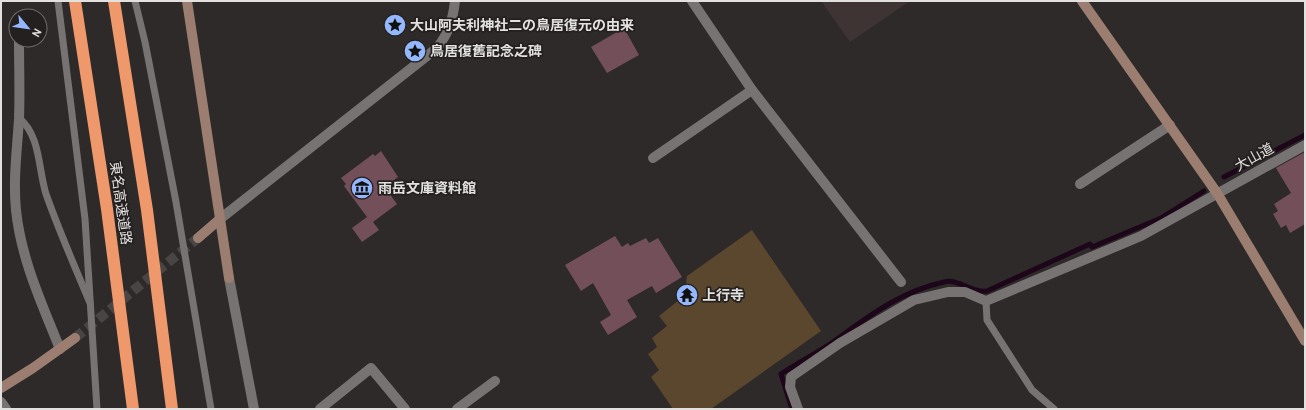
<svg xmlns="http://www.w3.org/2000/svg" width="1306" height="410" font-family="Cabin,'Noto Sans JP',sans-serif">
	<style>
		.built { fill: #3d3433 }
		.green { fill: #5b472e }
		.lines { fill: none; stroke-linecap: round; stroke-linejoin: round }
		.stream { stroke: #1d0619; stroke-width: 5 }
		.building { fill: #734f5a }
		.secondary-tunnel { stroke: #494545; stroke-width: 10; stroke-dasharray: 10 5; stroke-linecap: butt }
		.lane { stroke: #777372; stroke-width: 7 }
		.street { stroke: #777372; stroke-width: 10 }
		.secondary { stroke: #9b7e70; stroke-width: 10 }
		.highway { stroke: #ef986c; stroke-width: 12 }
		.labels { text-anchor: middle; stroke-width: 3.5; stroke-linejoin: round; paint-order: stroke }
		.poi-label { font-size: 14px; font-weight: bold; fill: #e3e0e0; stroke: #242020; text-anchor: start }
		.street-label { font-size: 14px; fill: #e3e0e0; stroke: #242020 }
	</style>
	<rect width="100%" height="100%" fill="#2e2a2a"/>
	<path class="built" d="M 821,1 L 910,1 L 850,42 Z"/>
	<path class="green" d="M 752,230 L 821,331 L 711,409 L 673,409 L 651,377 L 659,370 L 648,354 L 657,347 L 652,338 L 667,326 L 659,316 L 684,296 L 687,276 Z"/>
	<g class="lines">
		<g class="stream">
			<path d="M 1224,177 L 1305,135"/>
			<path d="M 792,409 L 781,374 C 797,364 814,354 830,344 C 867,318 898,292 944,282 C 959,278 972,294 987,291 L 1090,244 L 1092,247 L 1161,218 L 1204,191"/>
		</g>
	</g>
	<g class="building">
		<path d="M 624,28 L 639,55 L 607,73 L 591,47 Z"/>
		<path d="M 381,151 L 398,177 L 394,180 L 396,182 L 386,189 L 397,204 L 373,222 L 379,230 L 362,242 L 352,228 L 367,217 L 344,186 L 346,184 L 341,178 L 373,154 L 375,156 Z"/>
		<path d="M 1305,152 L 1305,224 L 1290,233 L 1286,225 L 1281,228 L 1273,214 L 1278,211 L 1274,204 L 1291,193 L 1276,168 Z"/>
		<path d="M 615,236 L 622,247 L 628,243 L 630,246 L 646,238 L 649,243 L 658,238 L 682,277 L 656,293 L 652,286 L 627,300 L 637,317 L 608,335 L 600,322 L 611,315 L 593,283 L 581,291 L 565,265 Z"/>
	</g>
	<g class="lines">
		<path class="secondary-tunnel" d="M 75,338 L 198,238"/>
		<g class="lane">
			<path d="M 58,1 L 85,219 L 97,409"/>
			<path d="M 135,1 L 145,42 L 176,202 L 211,409"/>
			<path d="M 19,118 C 41,136 38,169 46,194 C 59,231 75,267 90,303"/>
			<path d="M 986,301 L 987,320 L 1032,390 L 1054,409"/>
		</g>
		<g class="street">
			<path d="M 692,1 L 752,90 L 901,282"/>
			<path d="M 19,40 C 19,66 20,93 19,119 C 17,150 13,180 16,210 C 21,259 42,304 60,349"/>
			<path d="M 653,158 L 752,90"/>
			<path d="M 1080,184 L 1170,125"/>
			<path d="M 220,219 L 437,48 C 449,33 453,19 455,1"/>
			<path d="M 229,278 L 254,409"/>
			<path d="M 1,402 L 6,409"/>
			<path d="M 320,409 L 371,368 L 405,409"/>
			<path d="M 457,409 L 495,381"/>
			<path d="M 798,409 L 790,387 L 791,377 L 840,343 L 914,300 L 948,292 L 965,292 L 986,301 L 1141,236 L 1305,145"/>
		</g>
		<g class="secondary">
			<path d="M 187,1 L 229,278"/>
			<path d="M 1082,1 L 1217,193 L 1305,341"/>
			<path d="M 198,238 L 220,219"/>
			<path d="M 1,388 L 33,368 L 75,338"/>
		</g>
		<g class="highway">
			<path d="M 75,1 L 107,209 L 133,409"/>
			<path d="M 114,1 L 147,210 L 172,409"/>
		</g>
	</g>
	<defs>
		<g id="sight-disc" transform="scale(1.15)"><circle r="9.5" fill="#94b7fd" stroke="#242020"/><path d="M0-6L1.8-2.2L6-1.7L2.9 1.2L3.7 5.4L0 3.3L-3.7 5.4L-2.9 1.2L-6-1.7L-1.8-2.2Z" fill="#111"/></g>
		<g id="museum-disc" transform="scale(1.15)"><circle r="9.5" fill="#94b7fd" stroke="#242020"/><path d="M0-6L6-3V-2H-6V-3ZM-5-1h2V3h-2ZM-1-1h2V3h-2ZM3-1h2V3H3ZM-6 4H6V6H-6Z" fill="#111"/></g>
		<g id="temple-disc" transform="scale(1.15)"><circle r="9.5" fill="#94b7fd" stroke="#242020"/><path d="M0-6L5-2H3V0L6.5 2.5H4V6H1.5V3h-3V6H-4V2.5H-6.5L-3 0V-2H-5Z" fill="#111"/></g>
	</defs>
	<g fill-rule="evenodd">
		<use href="#sight-disc" x="395" y="25"/>
		<use href="#sight-disc" x="415" y="51"/>
		<use href="#museum-disc" x="362" y="188"/>
		<use href="#temple-disc" x="687" y="295"/>
	</g>
	<g class="labels">
		<g class="poi-label">
			<text x="410" y="30">大山阿夫利神社二の鳥居復元の由来</text>
			<text x="430" y="56">鳥居復舊記念之碑</text>
			<text x="378" y="193">雨岳文庫資料館</text>
			<text x="702" y="300">上行寺</text>
		</g>
		<g class="street-label">
			<text transform="translate(1254 157) rotate(-29)" y="5">大山道</text>
			<text transform="translate(121 203) rotate(82)" y="5">東名高速道路</text>
		</g>
	</g>
	<rect width="1306" height="410" fill="none" stroke="#e3e0e0" stroke-width="4"/>
	<g transform="translate(28 28) rotate(119)"><circle r="19" fill="#242020" stroke="#706d6d"/>
	<path d="M0-3L7 15L0 10L-7 15Z" fill="#94b7fd"/>
	<text y="-6" font-size="11" font-weight="bold" text-anchor="middle" fill="#e3e0e0">N</text>
	</g>
</svg>
